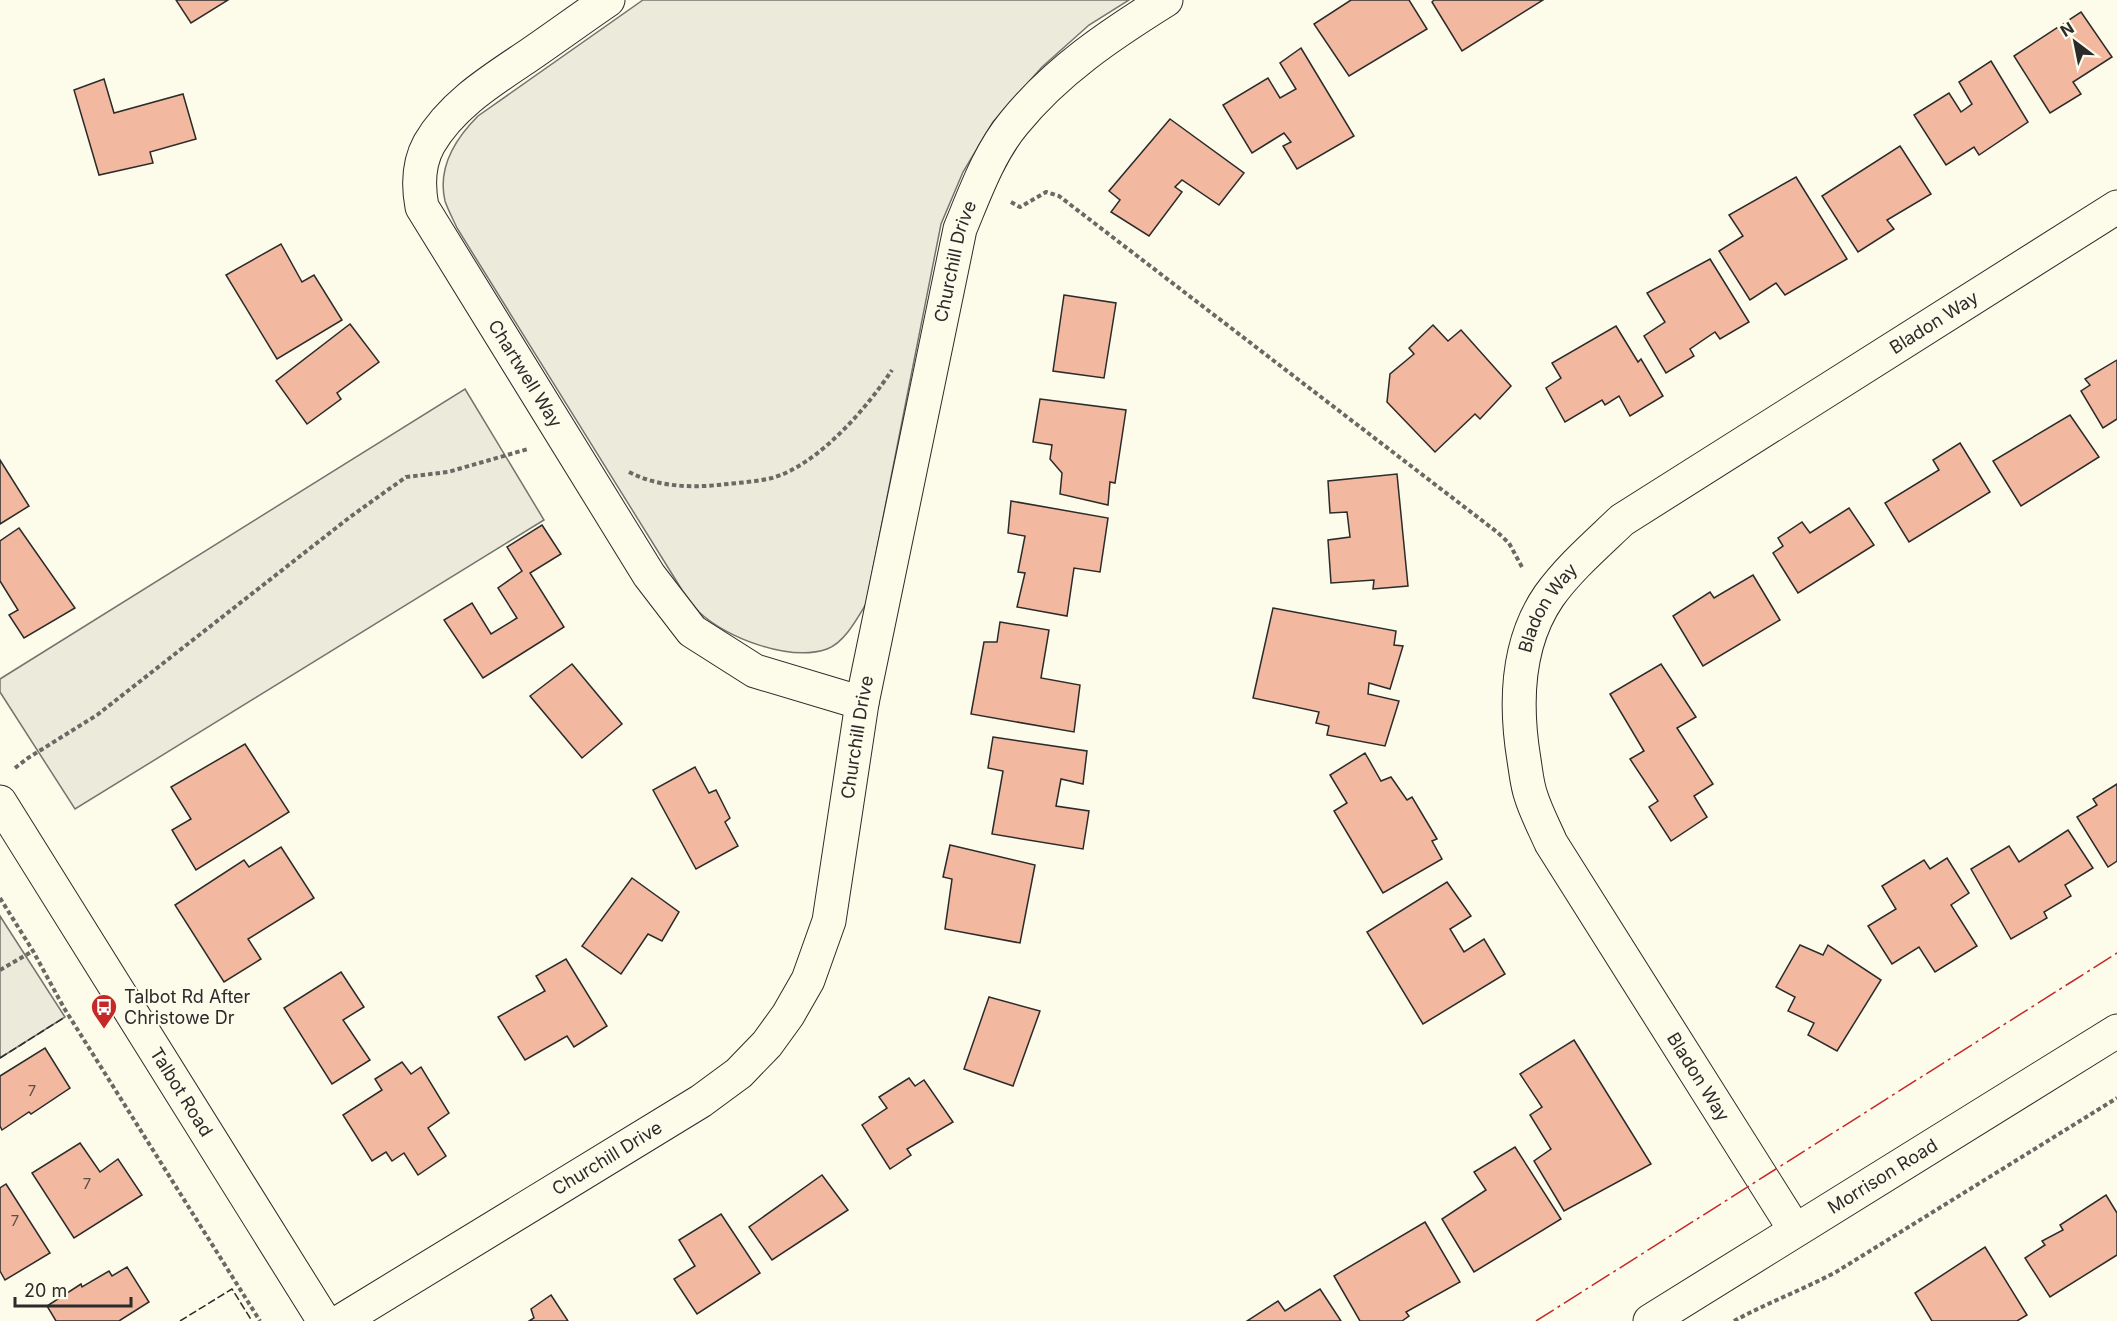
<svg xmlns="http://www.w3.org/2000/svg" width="2117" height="1321" font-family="Inter,sans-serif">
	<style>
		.green { fill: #ecebdb; stroke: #74746e; stroke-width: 1.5 }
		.building { fill: #f2b8a0; stroke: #2b2b2b; stroke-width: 1.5 }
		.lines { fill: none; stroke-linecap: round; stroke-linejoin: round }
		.street-casing { stroke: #2b2b2b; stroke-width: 35 }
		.secondary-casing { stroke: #2b2b2b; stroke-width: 35 }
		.primary-casing { stroke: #2b2b2b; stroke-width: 35 }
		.path { stroke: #6a6964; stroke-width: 4; stroke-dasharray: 4.5 3; stroke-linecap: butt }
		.street { stroke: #fdfbea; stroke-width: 33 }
		.secondary { stroke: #fdfbea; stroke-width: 33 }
		.primary { stroke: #fdfbea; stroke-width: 33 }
		.fence { stroke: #2b2b2b; stroke-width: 1.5; stroke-dasharray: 8 3; stroke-linecap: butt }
		.power { stroke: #c62828; stroke-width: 1.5; stroke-dasharray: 21 4.5 3 4.5; stroke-linecap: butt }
		.labels { text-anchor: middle; stroke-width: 4.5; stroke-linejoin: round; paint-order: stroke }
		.number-label { font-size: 15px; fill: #5d4e48 }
		.street-label { font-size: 18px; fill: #2b2b2b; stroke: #fdfbea }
		.poi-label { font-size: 18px; fill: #2b2b2b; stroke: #fdfbea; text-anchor: start }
	</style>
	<rect width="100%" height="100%" fill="#fdfbea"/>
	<g class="green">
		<path d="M 643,0 L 1129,0 L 1089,25 L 1042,67 L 993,122 L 963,172 L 941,224 L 866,604 C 857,619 844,643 827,649 C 790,662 726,638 699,612 C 693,605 687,597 682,590 L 457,228 C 453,219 448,210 445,201 C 437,167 455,139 478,116 Z"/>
		<path d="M 465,389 L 544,520 L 75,809 L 0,692 L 0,679 Z"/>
		<path d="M 0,916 L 65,1017 L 0,1058 Z"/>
	</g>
	<g class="building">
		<path d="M 176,0 L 228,0 L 191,23 Z"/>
		<path d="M 1351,0 L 1409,0 L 1427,29 L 1349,76 L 1314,24 Z"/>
		<path d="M 1434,0 L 1543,0 L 1462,51 L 1432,2 Z"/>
		<path d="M 2081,12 L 2112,57 L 2073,82 L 2081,94 L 2050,113 L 2014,56 Z"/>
		<path d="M 1301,48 L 1354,136 L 1297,169 L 1283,146 L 1291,142 L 1284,133 L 1252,153 L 1223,105 L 1268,78 L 1280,98 L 1296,89 L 1280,63 Z"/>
		<path d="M 1991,61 L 2028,122 L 1979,155 L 1974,147 L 1946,165 L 1914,115 L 1949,93 L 1961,112 L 1972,104 L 1959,82 Z"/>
		<path d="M 104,79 L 114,113 L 183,94 L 196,139 L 150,152 L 153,163 L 99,175 L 74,90 Z"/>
		<path d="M 1170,119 L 1244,173 L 1219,205 L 1182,180 L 1175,187 L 1182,192 L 1149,236 L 1111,212 L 1120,200 L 1109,191 Z"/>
		<path d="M 1900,146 L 1931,194 L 1887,220 L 1894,229 L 1858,252 L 1822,196 Z"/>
		<path d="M 1796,177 L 1847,259 L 1785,295 L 1776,283 L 1750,300 L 1719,251 L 1743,236 L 1729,215 Z"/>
		<path d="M 281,244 L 302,282 L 314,275 L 342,320 L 277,359 L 226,275 Z"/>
		<path d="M 1710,259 L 1749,322 L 1720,339 L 1715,332 L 1690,349 L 1694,356 L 1666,373 L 1644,336 L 1665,322 L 1647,293 Z"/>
		<path d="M 1064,295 L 1116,303 L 1104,378 L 1053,371 Z"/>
		<path d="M 350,324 L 379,362 L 337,393 L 341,399 L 307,424 L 276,381 Z"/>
		<path d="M 1433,325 L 1448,341 L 1461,330 L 1511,386 L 1480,419 L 1475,414 L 1435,452 L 1387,402 L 1390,374 L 1414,354 L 1409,348 Z"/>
		<path d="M 1616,326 L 1638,362 L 1641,359 L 1663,396 L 1630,416 L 1619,396 L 1605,405 L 1602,400 L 1565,422 L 1546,388 L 1561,378 L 1552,363 Z"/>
		<path d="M 2117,360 L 2117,419 L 2103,428 L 2081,391 L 2090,385 L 2085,379 Z"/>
		<path d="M 1040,399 L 1126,410 L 1115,483 L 1110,482 L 1108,505 L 1060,494 L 1062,473 L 1050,459 L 1052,445 L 1033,442 Z"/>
		<path d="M 2070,415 L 2099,457 L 2021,506 L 1993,461 Z"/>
		<path d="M 1960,443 L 1990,492 L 1909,542 L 1885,503 L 1939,470 L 1933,460 Z"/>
		<path d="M 0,460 L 29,506 L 0,524 Z"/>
		<path d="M 1397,474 L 1408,586 L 1373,589 L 1374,580 L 1331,583 L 1328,540 L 1350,537 L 1347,512 L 1330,513 L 1328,481 Z"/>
		<path d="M 1011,501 L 1108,518 L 1100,572 L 1074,568 L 1067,616 L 1017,607 L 1025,573 L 1018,572 L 1025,536 L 1008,533 Z"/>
		<path d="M 1849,508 L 1874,545 L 1798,593 L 1773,553 L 1783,546 L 1778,538 L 1802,522 L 1810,533 Z"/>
		<path d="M 542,525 L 561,554 L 530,573 L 564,627 L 483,678 L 444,620 L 472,603 L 491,634 L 517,618 L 498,588 L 522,571 L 507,547 Z"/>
		<path d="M 19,528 L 75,608 L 24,638 L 9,615 L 18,610 L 0,581 L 0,541 Z"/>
		<path d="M 1753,575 L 1780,620 L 1703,666 L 1673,616 L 1710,592 L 1714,598 Z"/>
		<path d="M 1273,608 L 1396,631 L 1394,645 L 1403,646 L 1390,689 L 1369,683 L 1368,694 L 1399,701 L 1385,746 L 1327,735 L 1329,726 L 1316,723 L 1319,712 L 1253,698 Z"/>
		<path d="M 1000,622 L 1049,630 L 1041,678 L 1080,685 L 1074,732 L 971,714 L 984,642 L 997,642 Z"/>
		<path d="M 572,664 L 622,724 L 582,758 L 530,696 Z"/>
		<path d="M 1661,664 L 1696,717 L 1677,728 L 1713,784 L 1694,796 L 1707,817 L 1671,841 L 1649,807 L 1658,801 L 1630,759 L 1644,751 L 1610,694 Z"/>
		<path d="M 993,737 L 1087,751 L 1083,784 L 1061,779 L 1056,806 L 1089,811 L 1083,849 L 992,834 L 1003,771 L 988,768 Z"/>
		<path d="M 245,744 L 289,812 L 196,870 L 172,830 L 191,819 L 171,787 Z"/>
		<path d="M 1365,753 L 1381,781 L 1391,777 L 1407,800 L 1412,797 L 1437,839 L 1432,841 L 1442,859 L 1383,893 L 1334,811 L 1347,803 L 1330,775 Z"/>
		<path d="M 695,767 L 709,793 L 716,790 L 730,818 L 725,822 L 738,846 L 696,869 L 653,790 Z"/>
		<path d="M 2117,784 L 2117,861 L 2108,867 L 2077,817 L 2097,805 L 2093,799 Z"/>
		<path d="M 2068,830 L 2093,868 L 2065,885 L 2071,896 L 2044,912 L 2047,918 L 2011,939 L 1971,869 L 2009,846 L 2019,862 Z"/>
		<path d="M 950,845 L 1035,865 L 1020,943 L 945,929 L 952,879 L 943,877 Z"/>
		<path d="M 281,847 L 314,898 L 248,939 L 261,959 L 224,982 L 175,905 L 244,860 L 249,867 Z"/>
		<path d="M 1947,858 L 1969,893 L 1951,905 L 1977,946 L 1935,972 L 1919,947 L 1892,964 L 1868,926 L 1896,909 L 1882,886 L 1924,860 L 1930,869 Z"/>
		<path d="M 632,878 L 679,912 L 662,941 L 648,934 L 621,974 L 582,946 Z"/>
		<path d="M 1447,882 L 1471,916 L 1450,929 L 1464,952 L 1484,939 L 1505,974 L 1423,1024 L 1367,932 Z"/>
		<path d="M 1800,945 L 1823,955 L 1828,945 L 1881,980 L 1837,1051 L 1808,1035 L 1814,1023 L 1788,1011 L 1795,997 L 1776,987 Z"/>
		<path d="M 566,959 L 607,1026 L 574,1047 L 567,1036 L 525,1060 L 498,1017 L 545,991 L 536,976 Z"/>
		<path d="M 341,972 L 364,1007 L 343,1020 L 370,1060 L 332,1084 L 284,1008 Z"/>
		<path d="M 989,997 L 1040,1011 L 1013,1086 L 964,1069 Z"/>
		<path d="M 1574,1040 L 1651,1164 L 1564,1211 L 1534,1161 L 1551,1149 L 1530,1115 L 1542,1107 L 1520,1074 Z"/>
		<path d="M 45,1048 L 70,1088 L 31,1114 L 29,1112 L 2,1130 L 0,1126 L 0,1076 Z"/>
		<path d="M 402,1062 L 411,1074 L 421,1067 L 449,1113 L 428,1128 L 446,1156 L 418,1175 L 404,1153 L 392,1161 L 386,1152 L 372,1161 L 343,1115 L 382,1090 L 375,1079 Z"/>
		<path d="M 909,1078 L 915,1086 L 924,1080 L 953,1122 L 907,1149 L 911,1155 L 890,1169 L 862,1125 L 887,1108 L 879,1097 Z"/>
		<path d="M 80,1143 L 100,1172 L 118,1159 L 142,1195 L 74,1238 L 32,1173 Z"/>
		<path d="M 1515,1147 L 1561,1219 L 1474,1272 L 1442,1219 L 1486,1190 L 1474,1172 Z"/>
		<path d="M 822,1175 L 848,1210 L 772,1260 L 749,1227 Z"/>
		<path d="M 6,1184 L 50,1253 L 5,1280 L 0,1271 L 0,1188 Z"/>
		<path d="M 2106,1195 L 2117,1213 L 2117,1255 L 2050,1297 L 2025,1258 L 2045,1245 L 2042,1241 L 2063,1230 L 2060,1225 Z"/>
		<path d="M 721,1214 L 760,1273 L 697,1314 L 674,1279 L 695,1266 L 679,1240 Z"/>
		<path d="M 1425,1222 L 1460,1282 L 1406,1312 L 1409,1316 L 1402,1321 L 1360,1321 L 1334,1276 Z"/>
		<path d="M 1985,1247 L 2027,1315 L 2017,1321 L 1932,1321 L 1915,1293 Z"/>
		<path d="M 127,1267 L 149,1302 L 119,1321 L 56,1321 L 47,1306 L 81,1284 L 82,1287 L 109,1271 L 112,1276 Z"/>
		<path d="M 1320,1289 L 1341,1321 L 1247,1321 L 1278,1301 L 1285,1311 Z"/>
		<path d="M 551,1295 L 568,1321 L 529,1321 L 534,1318 L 531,1309 Z"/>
	</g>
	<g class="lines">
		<g class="street-casing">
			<g id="street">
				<path id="s1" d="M 608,0 C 580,19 553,39 525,58 C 489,82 451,106 429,144 C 418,164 418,186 422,207 L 649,575 L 692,631 L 755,671 L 862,703"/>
				<path id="s2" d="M 1795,1230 L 1551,843 C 1544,827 1536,812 1531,796 C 1527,785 1526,772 1524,760 C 1515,705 1516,644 1549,596 C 1569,568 1597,544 1622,520 L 2117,207"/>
				<path id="s3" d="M 341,1321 L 701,1101 L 739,1073 L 767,1044 L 788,1015 L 808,980 L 829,921 L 862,703 L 960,229 C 975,193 989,153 1014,123 C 1056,71 1110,35 1166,0"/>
			</g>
		</g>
		<g class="secondary-casing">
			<g id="secondary">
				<path id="s4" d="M 0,802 L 324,1321"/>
			</g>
		</g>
		<g class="primary-casing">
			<g id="primary">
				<path id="s5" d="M 1650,1321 L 2117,1031"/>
			</g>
		</g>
		<g class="path">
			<path d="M 1011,202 L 1020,207 L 1046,192 L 1059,196 L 1497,532 L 1509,543 L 1523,569"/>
			<path d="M 629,472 C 656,486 687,488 718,485 C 735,483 755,482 772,478 C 818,465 867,408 892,370"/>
			<path d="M 15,768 L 28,758 L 97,715 L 350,517 L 406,477 L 448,472 L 528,449"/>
			<path d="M 0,898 L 33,951 L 64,1008 L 260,1321"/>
			<path d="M 0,970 L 33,951"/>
			<path d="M 1734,1321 C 1767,1303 1802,1290 1836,1272 L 2117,1098"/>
		</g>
		<use href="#street" class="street"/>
		<use href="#secondary" class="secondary"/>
		<use href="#primary" class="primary"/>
		<g class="fence">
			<path d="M 0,1058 L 65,1017"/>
			<path d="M 180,1321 L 232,1289 L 252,1321"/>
		</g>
		<path class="power" d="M 1536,1321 L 2117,953"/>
	</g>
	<defs>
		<g id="bus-pin" transform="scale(1.35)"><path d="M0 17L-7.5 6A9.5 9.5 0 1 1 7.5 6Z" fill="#c62828" stroke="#fdfbea"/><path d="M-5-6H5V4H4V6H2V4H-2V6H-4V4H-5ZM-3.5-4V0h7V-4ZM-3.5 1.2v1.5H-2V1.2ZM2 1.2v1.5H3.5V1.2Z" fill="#fff"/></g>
	</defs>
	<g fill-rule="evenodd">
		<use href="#bus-pin" x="104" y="1007"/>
	</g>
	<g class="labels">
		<g class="number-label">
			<text x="32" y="1096">7</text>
			<text x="87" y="1189">7</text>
			<text x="15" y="1226">7</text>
		</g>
		<g class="street-label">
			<text dy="6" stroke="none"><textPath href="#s3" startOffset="1320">Churchill Drive</textPath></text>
			<text dy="6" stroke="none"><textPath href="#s2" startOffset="1190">Bladon Way</textPath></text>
			<text dy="6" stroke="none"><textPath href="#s1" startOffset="492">Chartwell Way</textPath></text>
			<text dy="6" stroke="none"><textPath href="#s2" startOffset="704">Bladon Way</textPath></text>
			<text dy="6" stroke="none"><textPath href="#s3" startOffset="834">Churchill Drive</textPath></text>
			<text transform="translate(1698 1077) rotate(58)" y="6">Bladon Way</text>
			<text dy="6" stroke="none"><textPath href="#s4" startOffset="342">Talbot Road</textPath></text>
			<text dy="6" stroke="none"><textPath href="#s3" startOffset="312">Churchill Drive</textPath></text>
			<text dy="6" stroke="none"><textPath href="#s5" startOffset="274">Morrison Road</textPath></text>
		</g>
		<g class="poi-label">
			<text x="124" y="1003">Talbot Rd After<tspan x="124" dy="21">Christowe Dr</tspan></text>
		</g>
	</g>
	<g transform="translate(2075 42) rotate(328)" stroke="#fdfbea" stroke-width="4.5" paint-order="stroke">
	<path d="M0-4.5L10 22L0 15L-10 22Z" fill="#2b2b2b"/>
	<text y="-9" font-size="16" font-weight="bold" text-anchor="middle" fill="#2b2b2b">N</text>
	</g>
	<path d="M15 1297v9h116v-9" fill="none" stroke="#2b2b2b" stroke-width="3"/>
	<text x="24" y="1297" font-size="18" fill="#2b2b2b" stroke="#fdfbea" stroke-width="4.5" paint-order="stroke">20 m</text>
</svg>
